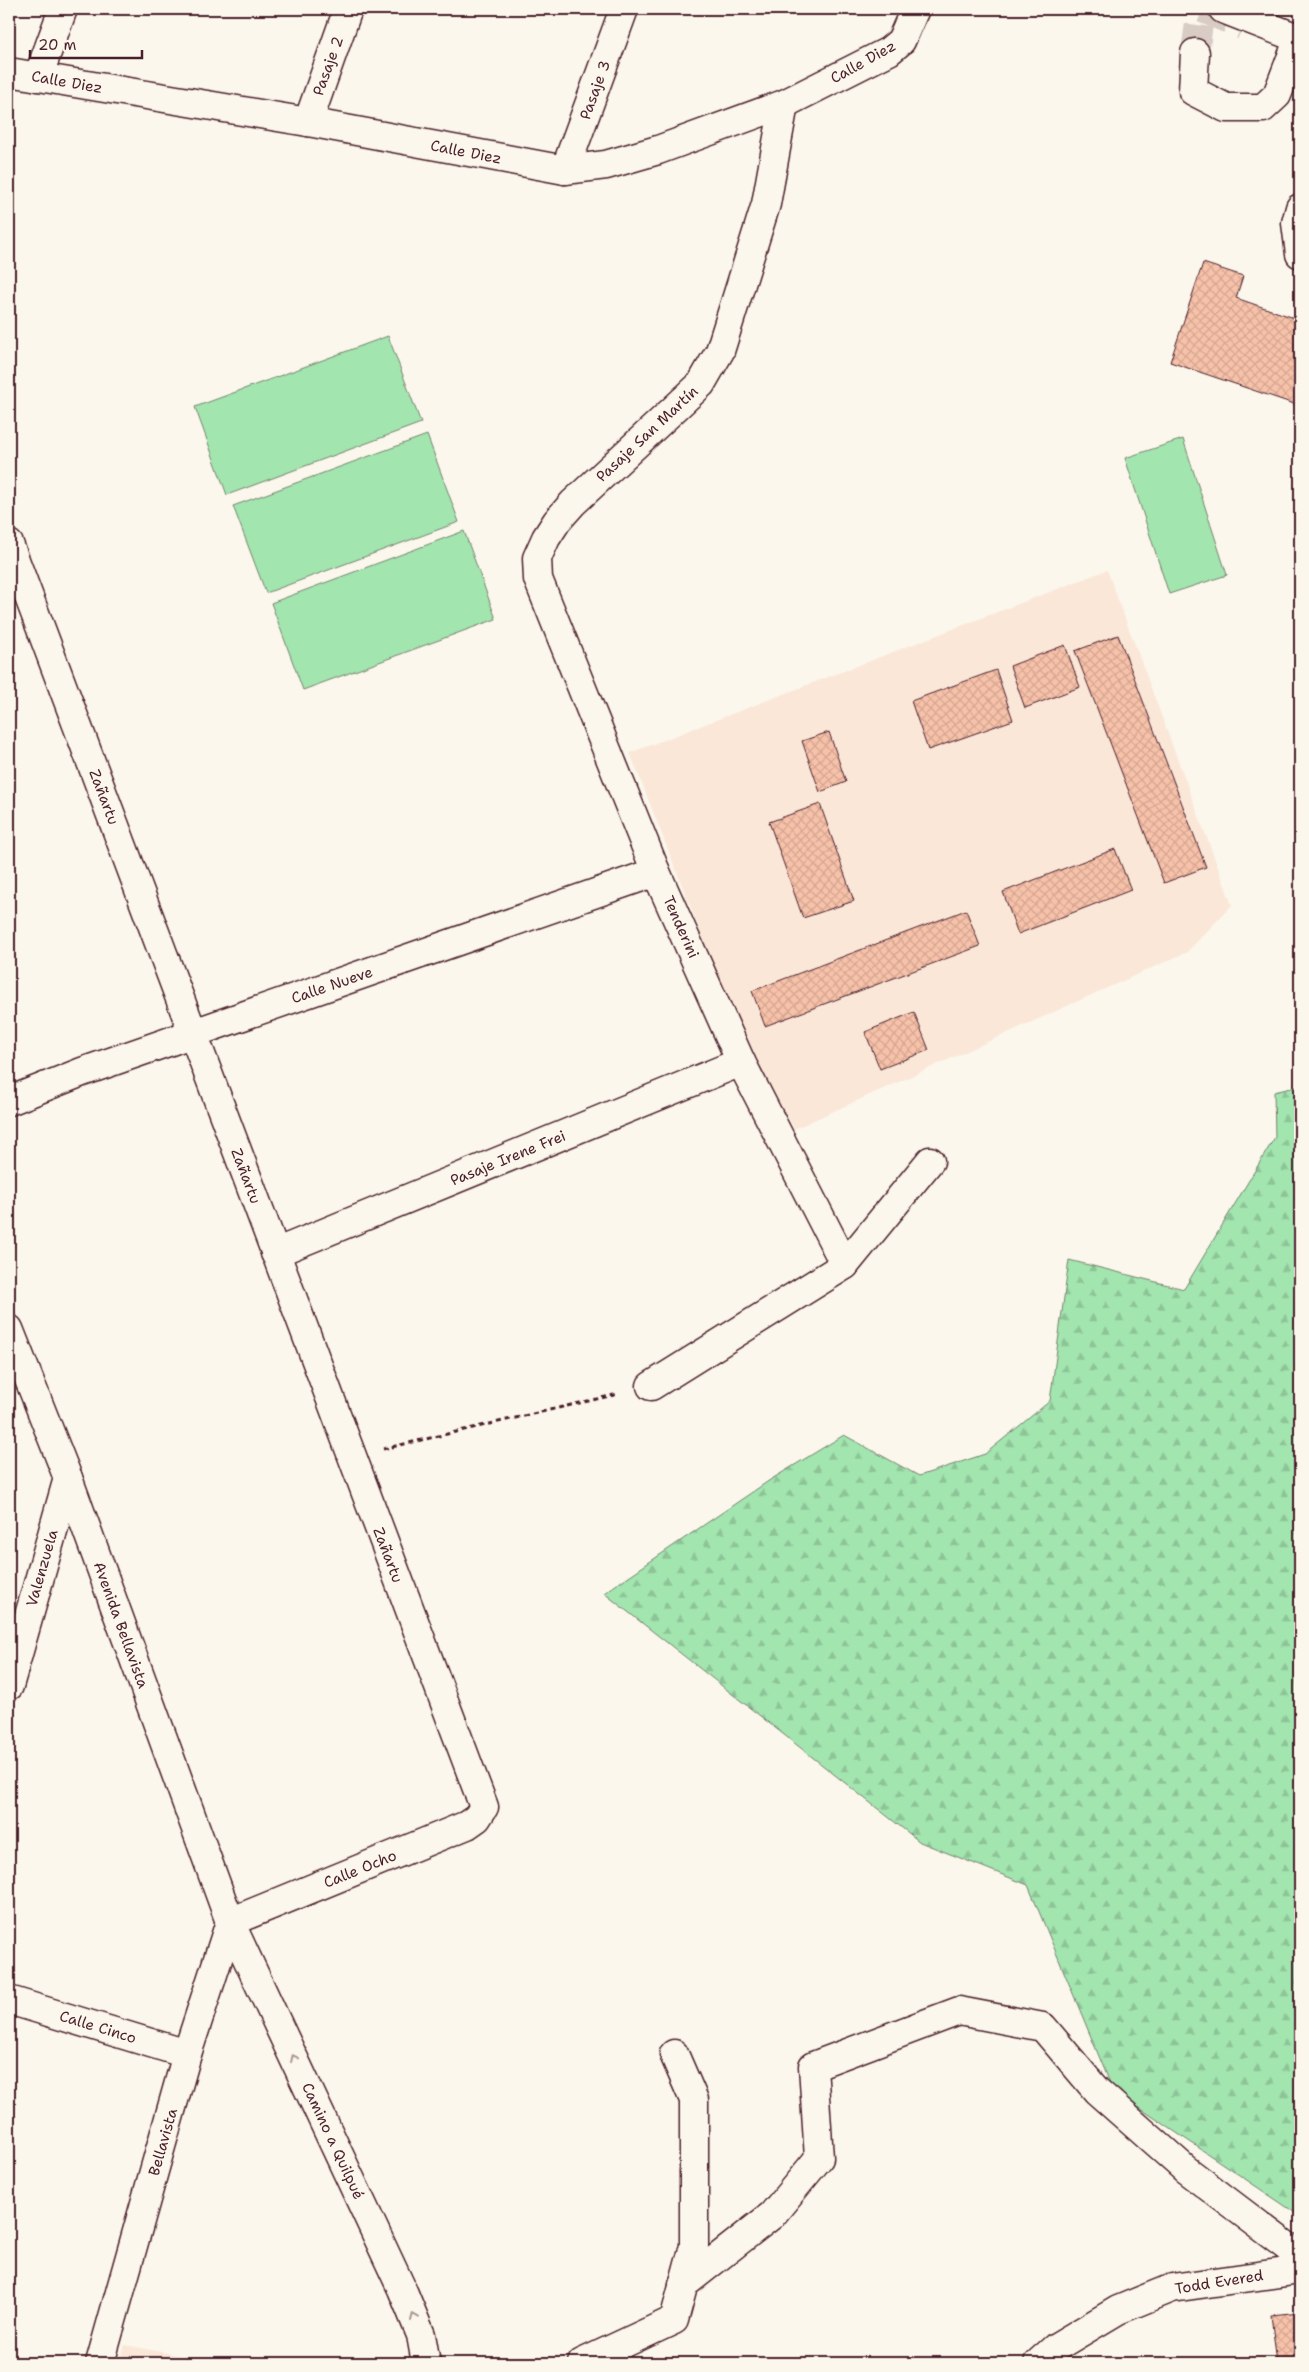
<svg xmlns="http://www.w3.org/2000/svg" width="1309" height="2372" font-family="'Shantell Sans',sans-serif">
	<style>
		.built { fill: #fae7d8 }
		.forest { fill: url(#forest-firs); stroke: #76826d }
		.pitch { fill: #a2e5af; stroke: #76826d }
		.building { fill: url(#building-cross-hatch); stroke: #4a1f2b }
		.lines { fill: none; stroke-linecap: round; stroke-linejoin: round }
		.minor-tunnel { stroke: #d8ccc5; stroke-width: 28; stroke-dasharray: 28 14; stroke-linecap: butt }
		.minor-casing { stroke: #4a1f2b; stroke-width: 31 }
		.path { stroke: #4a1f2b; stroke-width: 3; stroke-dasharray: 5 4; stroke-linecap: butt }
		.minor { stroke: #fbf7ec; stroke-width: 28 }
		.oneway { stroke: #ab9695 }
		.labels { text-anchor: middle; stroke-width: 4.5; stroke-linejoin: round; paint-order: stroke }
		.street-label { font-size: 15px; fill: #4a1f2b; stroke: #fbf7ec }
	</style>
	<defs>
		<pattern id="forest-firs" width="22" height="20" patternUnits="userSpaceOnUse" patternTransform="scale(1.25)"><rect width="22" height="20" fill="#a2e5af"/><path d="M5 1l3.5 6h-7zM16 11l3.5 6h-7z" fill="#8dc497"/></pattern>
		<pattern id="building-cross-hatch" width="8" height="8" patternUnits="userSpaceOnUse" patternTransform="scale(1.25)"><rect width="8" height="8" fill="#f7c2a9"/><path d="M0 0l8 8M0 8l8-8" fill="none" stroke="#d5a692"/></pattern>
	</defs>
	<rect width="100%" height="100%" fill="#fbf7ec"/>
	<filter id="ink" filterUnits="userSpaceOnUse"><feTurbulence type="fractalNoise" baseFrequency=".02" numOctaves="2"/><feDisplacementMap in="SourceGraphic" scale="10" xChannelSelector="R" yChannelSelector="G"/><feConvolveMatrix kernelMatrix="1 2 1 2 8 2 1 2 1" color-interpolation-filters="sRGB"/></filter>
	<g filter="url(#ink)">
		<g class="built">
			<path d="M 1107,570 L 1232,905 L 1187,952 L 794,1129 L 735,1020 L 630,753 Z"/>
			<path d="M 125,2345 L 218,2363 L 120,2363 Z"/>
		</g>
		<path class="forest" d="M 1300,1086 L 1300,2216 L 1113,2090 L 1028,1885 L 920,1842 L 604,1593 L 770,1480 L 844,1435 L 919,1476 L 985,1454 L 1050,1401 L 1069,1260 L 1184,1289 L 1275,1137 L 1274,1092 Z"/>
		<g class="pitch">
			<path d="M 388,336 L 421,423 L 227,495 L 195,407 Z"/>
			<path d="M 427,435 L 459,522 L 266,593 L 233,506 Z"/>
			<path d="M 1183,439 L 1227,575 L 1169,594 L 1125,458 Z"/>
			<path d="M 464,531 L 496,619 L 303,690 L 271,603 Z"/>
		</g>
		<g class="building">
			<path d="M 1203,263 L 1243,276 L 1236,298 L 1300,320 L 1300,406 L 1170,362 Z"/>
			<path d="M 1118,635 L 1206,867 L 1164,883 L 1075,651 Z"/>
			<path d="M 1065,645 L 1080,687 L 1025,708 L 1010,666 Z"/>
			<path d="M 996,670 L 1013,720 L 928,750 L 911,701 Z"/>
			<path d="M 829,732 L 846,782 L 820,792 L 802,741 Z"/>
			<path d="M 820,804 L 854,901 L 803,918 L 769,822 Z"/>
			<path d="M 1115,849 L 1131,890 L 1018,934 L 1003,892 Z"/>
			<path d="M 966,910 L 980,946 L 765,1026 L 752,991 Z"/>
			<path d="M 914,1012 L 929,1050 L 880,1069 L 865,1032 Z"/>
			<path d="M 1300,2312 L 1300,2363 L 1277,2363 L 1271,2315 Z"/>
		</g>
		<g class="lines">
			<g class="minor-tunnel">
				<path d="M 1203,9 L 1243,26"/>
				<path d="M 1195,53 L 1201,9"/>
			</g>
			<g class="minor-casing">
				<g id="minor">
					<path d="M 1223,9 L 1300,39"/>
					<path d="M 1195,53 L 1193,91 L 1226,108 L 1263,108 L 1277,95 L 1299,38"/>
					<path d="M 9,72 L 308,122 L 565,170 L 606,165 L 658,150 L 784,104 L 889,51 L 901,41 L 915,9"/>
					<path d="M 38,77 L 63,9"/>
					<path d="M 784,104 L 766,204 L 720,351 L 701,384 L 573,503 L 557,521 L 546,538 L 537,558 L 538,579 L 656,872 L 741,1062 L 845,1265"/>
					<path d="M 308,122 L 348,9"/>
					<path d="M 565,170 L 624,9"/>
					<path d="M 1300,208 L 1296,223 L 1300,254"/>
					<path d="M 9,544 L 484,1807 L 477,1818 L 467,1825 L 230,1922"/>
					<path d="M 9,1101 L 82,1072 L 656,872"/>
					<path d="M 275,1253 L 741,1062"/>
					<path d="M 9,1329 L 68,1478 L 230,1922 L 402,2289 L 421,2335 L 426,2363"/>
					<path d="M 651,1386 L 845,1265 L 930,1161"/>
					<path d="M 9,1686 L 68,1478"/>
					<path d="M 9,2000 L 187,2054"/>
					<path d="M 683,2285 L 772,2215 L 819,2158 L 813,2066 L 959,2011 L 1043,2027 L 1097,2091 L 1185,2169 L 1300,2256"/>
					<path d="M 100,2363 L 187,2054 L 230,1922"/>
					<path d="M 582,2363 L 674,2320 L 694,2246 L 694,2100 L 674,2054"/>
					<path d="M 1038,2363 L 1056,2347 L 1118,2310 L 1172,2288 L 1300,2270"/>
				</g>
			</g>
			<path class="path" d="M 383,1449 L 618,1394"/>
			<use href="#minor" class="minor"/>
		</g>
		<defs><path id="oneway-chevron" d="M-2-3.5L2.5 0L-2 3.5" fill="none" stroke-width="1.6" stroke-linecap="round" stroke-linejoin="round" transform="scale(1.25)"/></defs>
		<g class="oneway">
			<use href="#oneway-chevron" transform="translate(294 2058) rotate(-115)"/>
			<use href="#oneway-chevron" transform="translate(414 2317) rotate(-113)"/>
		</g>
	</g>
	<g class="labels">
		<g class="street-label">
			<text transform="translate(863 62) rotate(-29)" y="5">Calle Diez</text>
			<text transform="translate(328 66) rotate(-70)" y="5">Pasaje 2</text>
			<text transform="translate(67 82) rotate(10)" y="5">Calle Diez</text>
			<text transform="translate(595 90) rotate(-70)" y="5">Pasaje 3</text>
			<text transform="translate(466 152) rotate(11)" y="5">Calle Diez</text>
			<text transform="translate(647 434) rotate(-43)" y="5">Pasaje San Martín</text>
			<text transform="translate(104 797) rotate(69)" y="5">Zañartu</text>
			<text transform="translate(681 927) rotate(66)" y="5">Tenderini</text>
			<text transform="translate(332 985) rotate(-19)" y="5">Calle Nueve</text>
			<text transform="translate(508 1158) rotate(-22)" y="5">Pasaje Irene Frei</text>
			<text transform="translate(246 1176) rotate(69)" y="5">Zañartu</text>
			<text transform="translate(388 1555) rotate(69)" y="5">Zañartu</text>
			<text transform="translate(42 1568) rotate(-74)" y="5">Valenzuela</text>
			<text transform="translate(121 1625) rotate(70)" y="5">Avenida Bellavista</text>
			<text transform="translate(360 1869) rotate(-22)" y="5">Calle Ocho</text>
			<text transform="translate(98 2027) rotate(17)" y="5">Calle Cinco</text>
			<text transform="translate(333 2141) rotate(65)" y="5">Camino a Quilpué</text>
			<text transform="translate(163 2142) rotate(-74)" y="5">Bellavista</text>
			<text transform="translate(1219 2282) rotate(-9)" y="5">Todd Evered</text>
		</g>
	</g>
	<rect width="1309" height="2372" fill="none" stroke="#fbf7ec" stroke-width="30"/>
	<rect x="15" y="15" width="1279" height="2342" fill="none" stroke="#4a1f2b" stroke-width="2" filter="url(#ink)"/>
	<path d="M30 50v8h112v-8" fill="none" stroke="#4a1f2b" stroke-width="2.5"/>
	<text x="38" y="50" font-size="15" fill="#4a1f2b" stroke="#fbf7ec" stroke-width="4" paint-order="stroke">20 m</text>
</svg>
